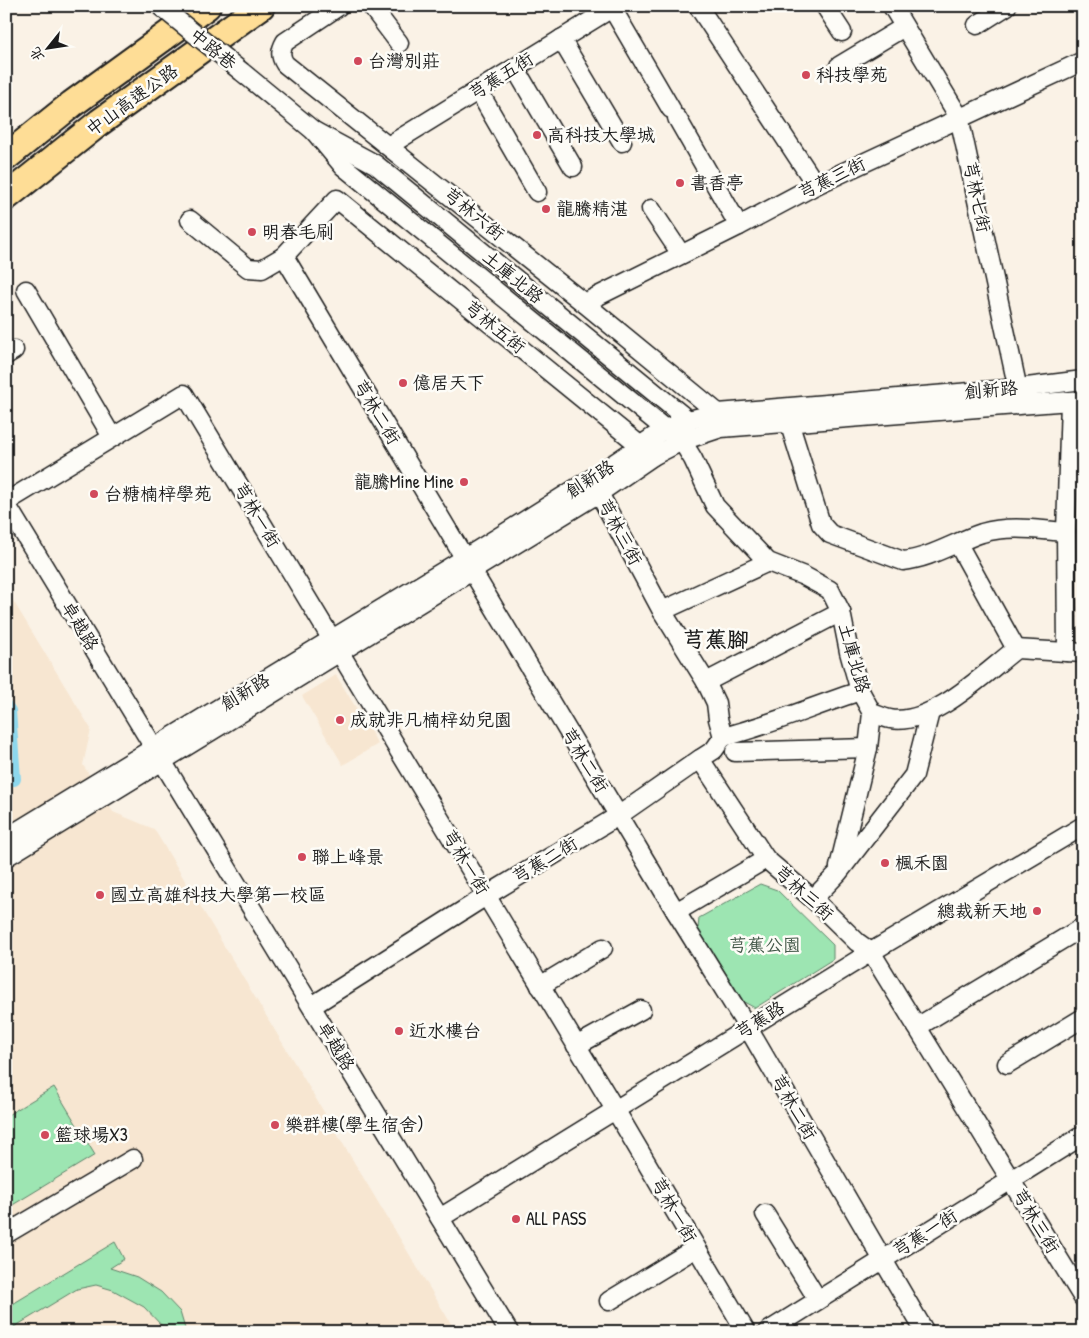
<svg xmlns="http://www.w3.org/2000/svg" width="1089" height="1338" font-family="'Patrick Hand','LXGW WenKai TC',sans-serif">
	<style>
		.built { fill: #f7e6d1 }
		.green { fill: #9de5b2; stroke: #5c8067 }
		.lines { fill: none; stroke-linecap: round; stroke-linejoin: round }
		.canal { stroke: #8dd7ed; stroke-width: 14 }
		.minor-casing { stroke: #1c1c1c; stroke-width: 21 }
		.highway-casing { stroke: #1c1c1c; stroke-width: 30 }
		.minor { stroke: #fdfcf7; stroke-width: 18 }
		.highway { stroke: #fedd96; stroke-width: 26 }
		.minor-bridge-casing { stroke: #1c1c1c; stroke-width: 21; stroke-linecap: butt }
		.minor-bridge { stroke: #fdfcf7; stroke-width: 18 }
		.poi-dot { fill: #d1495b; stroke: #fdfcf7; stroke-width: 2 }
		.labels { text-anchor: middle; stroke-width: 5; stroke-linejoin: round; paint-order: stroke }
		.street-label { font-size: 18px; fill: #1c1c1c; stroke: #fdfcf7 }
		.poi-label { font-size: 18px; fill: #1c1c1c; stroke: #fdfcf7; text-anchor: start }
		.park-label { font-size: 18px; fill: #435849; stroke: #fdfcf7 }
		.district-label { font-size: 22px; font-weight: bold; fill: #1c1c1c; stroke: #fdfcf7 }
	</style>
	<rect width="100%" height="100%" fill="#faf2e6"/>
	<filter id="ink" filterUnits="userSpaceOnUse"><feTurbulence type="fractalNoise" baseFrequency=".02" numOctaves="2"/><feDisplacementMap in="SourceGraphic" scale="10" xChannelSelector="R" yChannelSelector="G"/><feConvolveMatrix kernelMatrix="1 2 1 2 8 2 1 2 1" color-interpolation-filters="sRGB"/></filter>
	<g filter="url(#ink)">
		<g class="built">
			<path d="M 6,589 L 91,729 L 83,765 L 113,812 L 154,829 L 456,1332 L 6,1332 Z"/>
			<path d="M 336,675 L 378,744 L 343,765 L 302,696 Z"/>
		</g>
		<g class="green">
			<path d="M 760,884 L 777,890 L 833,945 L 833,959 L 755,1008 L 744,1002 L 698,929 L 699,918 Z"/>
			<path d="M 54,1087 L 95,1155 L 6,1209 L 6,1116 Z"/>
			<path d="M 115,1242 L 124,1259 L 110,1268 L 137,1277 L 161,1292 L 180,1312 L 186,1332 L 165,1332 L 163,1327 L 144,1307 L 113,1290 L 96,1285 L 77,1289 L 6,1332 L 6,1308 Z"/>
		</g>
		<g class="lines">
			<path class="canal" d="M 6,707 L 9,711 L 14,779"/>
			<g class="minor-casing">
				<g id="minor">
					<path d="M 339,6 L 285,42 C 280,51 280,56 285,64 L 584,303 L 718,413 L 720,422"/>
					<path d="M 371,6 L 399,43"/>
					<path d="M 698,6 L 816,185"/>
					<path d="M 825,6 L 842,32"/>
					<path d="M 892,6 L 959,117 L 1020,399"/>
					<path d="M 612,8 L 671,109"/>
					<path d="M 977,25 L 1007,6"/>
					<path d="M 561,39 L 622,142"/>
					<path d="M 839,66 L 904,27"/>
					<path d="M 515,68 L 573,167"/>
					<path d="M 242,72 L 314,131 L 375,164 L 688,420 L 685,430"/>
					<path d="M 478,90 L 537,192"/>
					<path d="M 677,118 L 739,226"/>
					<path d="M 314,131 L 343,166 L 665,429 L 682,441 L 693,459 L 715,506 L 768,562 L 804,576 L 830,590 L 841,612 L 849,652 L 860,691 L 872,713 C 878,715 884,718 890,719 C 931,727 986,672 1016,649 L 1083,653"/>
					<path d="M 388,146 L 615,6"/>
					<path d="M 651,209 L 681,254"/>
					<path d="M 190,220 L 248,268 L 262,269 L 284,256"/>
					<path d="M 26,290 L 112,437"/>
					<path d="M 584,303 L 739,226 L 816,185 L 1083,61"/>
					<path d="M 6,355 L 14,350"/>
					<path d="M 789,422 L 821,524 L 830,534 L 903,561 C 931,558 955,542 982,533 C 1009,525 1039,530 1066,532"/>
					<path d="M 653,456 L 337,199 L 284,256 L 676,912 L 748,1028 L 925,1332"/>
					<path d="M 594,484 L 662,611 L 706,682 L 716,703 L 718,719 L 723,737 L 714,750 L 700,759 L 766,859 L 813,899 L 857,942 L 871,952 L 1083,1298"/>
					<path d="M 6,502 L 184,394 L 616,1111 L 746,1332"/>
					<path d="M 6,504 L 509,1332"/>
					<path d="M 958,544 L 1016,649"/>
					<path d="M 662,611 L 768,562"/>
					<path d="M 1067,652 L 1066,532 L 1070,401"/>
					<path d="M 706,682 L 841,612"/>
					<path d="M 723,737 C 770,725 814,706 860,691"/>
					<path d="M 735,752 L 868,748"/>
					<path d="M 6,838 L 465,558 L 591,479 L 665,429 L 688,420 L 718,413 L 1019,388 L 1083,380"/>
					<path d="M 6,857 L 599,493 L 653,456 L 682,441 L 721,428 L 1083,400"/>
					<path d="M 839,867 L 868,748 L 872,713"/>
					<path d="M 813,899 L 838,873 L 914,775 L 930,712"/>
					<path d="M 676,912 L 766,859"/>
					<path d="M 540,986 L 603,948"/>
					<path d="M 312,1006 L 486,896 L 618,816 L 700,759"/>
					<path d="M 917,1027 L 1083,927"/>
					<path d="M 576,1046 L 641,1010"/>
					<path d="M 1007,1064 L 1083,1018"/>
					<path d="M 765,1214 L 818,1300"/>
					<path d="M 440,1218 L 871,952 L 1083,826"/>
					<path d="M 6,1234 L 133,1159"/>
					<path d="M 609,1301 L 696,1248"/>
					<path d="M 767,1332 L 1083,1135"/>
				</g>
			</g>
			<g class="highway-casing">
				<g id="highway">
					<path d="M 6,157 L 72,104 L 207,6"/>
					<path d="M 6,197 L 100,122 L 261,6"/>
				</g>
			</g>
			<use href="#minor" class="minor"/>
			<use href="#highway" class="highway"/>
			<g class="minor-bridge-casing">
				<path id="minor-bridge" d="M 160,6 L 242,72"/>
			</g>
			<use href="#minor-bridge" class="minor-bridge"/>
		</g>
	</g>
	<g class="poi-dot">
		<circle cx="358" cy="61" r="5"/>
		<circle cx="806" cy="75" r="5"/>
		<circle cx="537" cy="135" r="5"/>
		<circle cx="680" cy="183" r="5"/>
		<circle cx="546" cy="209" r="5"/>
		<circle cx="252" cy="232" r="5"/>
		<circle cx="403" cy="383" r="5"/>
		<circle cx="464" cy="482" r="5"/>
		<circle cx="94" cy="494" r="5"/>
		<circle cx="340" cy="720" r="5"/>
		<circle cx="302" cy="857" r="5"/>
		<circle cx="885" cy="863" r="5"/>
		<circle cx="100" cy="895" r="5"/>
		<circle cx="1037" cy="911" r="5"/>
		<circle cx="399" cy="1031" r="5"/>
		<circle cx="275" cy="1125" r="5"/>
		<circle cx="45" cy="1135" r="5"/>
		<circle cx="516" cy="1219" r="5"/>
	</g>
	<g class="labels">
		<g class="street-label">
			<text transform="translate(213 49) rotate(39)" y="6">中路巷</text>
			<text transform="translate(501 76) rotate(-32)" y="6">芎蕉五街</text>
			<text transform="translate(132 100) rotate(-36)" y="6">中山高速公路</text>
			<text transform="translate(832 178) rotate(-26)" y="6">芎蕉三街</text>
			<text transform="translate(977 197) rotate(78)" y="6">芎林七街</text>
			<text transform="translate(474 214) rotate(39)" y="6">芎林六街</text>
			<text transform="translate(513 277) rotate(39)" y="6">土庫北路</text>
			<text transform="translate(495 327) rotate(39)" y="6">芎林五街</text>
			<text transform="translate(991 390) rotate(-5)" y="6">創新路</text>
			<text transform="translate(377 412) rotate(59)" y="6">芎林二街</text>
			<text transform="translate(590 479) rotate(-33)" y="6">創新路</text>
			<text transform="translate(257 515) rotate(59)" y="6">芎林一街</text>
			<text transform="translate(620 532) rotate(62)" y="6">芎林三街</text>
			<text transform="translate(80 626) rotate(59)" y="6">卓越路</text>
			<text transform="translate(854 658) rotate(74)" y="6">土庫北路</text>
			<text transform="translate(245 692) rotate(-31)" y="6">創新路</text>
			<text transform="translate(585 760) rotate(59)" y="6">芎林二街</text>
			<text transform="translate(545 860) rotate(-31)" y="6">芎蕉二街</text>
			<text transform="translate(466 862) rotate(59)" y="6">芎林一街</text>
			<text transform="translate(804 893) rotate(42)" y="6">芎林三街</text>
			<text transform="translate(760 1020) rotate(-32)" y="6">芎蕉路</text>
			<text transform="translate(336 1046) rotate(59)" y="6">卓越路</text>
			<text transform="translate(794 1107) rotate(60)" y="6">芎林二街</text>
			<text transform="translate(674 1210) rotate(60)" y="6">芎林一街</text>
			<text transform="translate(1036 1221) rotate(59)" y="6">芎林三街</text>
			<text transform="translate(925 1233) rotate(-32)" y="6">芎蕉一街</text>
		</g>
		<g class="poi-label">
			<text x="368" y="67">台灣別莊</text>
			<text x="816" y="81">科技學苑</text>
			<text x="547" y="141">高科技大學城</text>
			<text x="690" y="189">書香亭</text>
			<text x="556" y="215">龍騰精湛</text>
			<text x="262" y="238">明春毛刷</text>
			<text x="413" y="389">億居天下</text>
			<text x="454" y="488" text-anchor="end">龍騰Mine Mine</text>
			<text x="104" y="500">台糖楠梓學苑</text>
			<text x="350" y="726">成就非凡楠梓幼兒園</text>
			<text x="312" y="863">聯上峰景</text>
			<text x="895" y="869">楓禾園</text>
			<text x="110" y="901">國立高雄科技大學第一校區</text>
			<text x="1027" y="917" text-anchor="end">總裁新天地</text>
			<text x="409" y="1037">近水樓台</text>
			<text x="285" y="1131">樂群樓(學生宿舍)</text>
			<text x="55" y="1141">籃球場X3</text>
			<text x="526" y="1225">ALL PASS</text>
		</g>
		<g class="park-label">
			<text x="765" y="951">芎蕉公園</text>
		</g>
		<g class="district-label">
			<text x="716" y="647">芎蕉腳</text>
		</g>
	</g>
	<rect width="1089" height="1338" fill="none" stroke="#fdfcf7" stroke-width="25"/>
	<rect x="12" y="12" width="1064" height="1313" fill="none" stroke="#1c1c1c" stroke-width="2" filter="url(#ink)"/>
	<g transform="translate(48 48) rotate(240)" stroke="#fdfcf7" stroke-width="4" paint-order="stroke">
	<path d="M0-4L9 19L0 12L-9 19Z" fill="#1c1c1c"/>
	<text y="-8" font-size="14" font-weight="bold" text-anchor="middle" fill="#1c1c1c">北</text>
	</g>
</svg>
